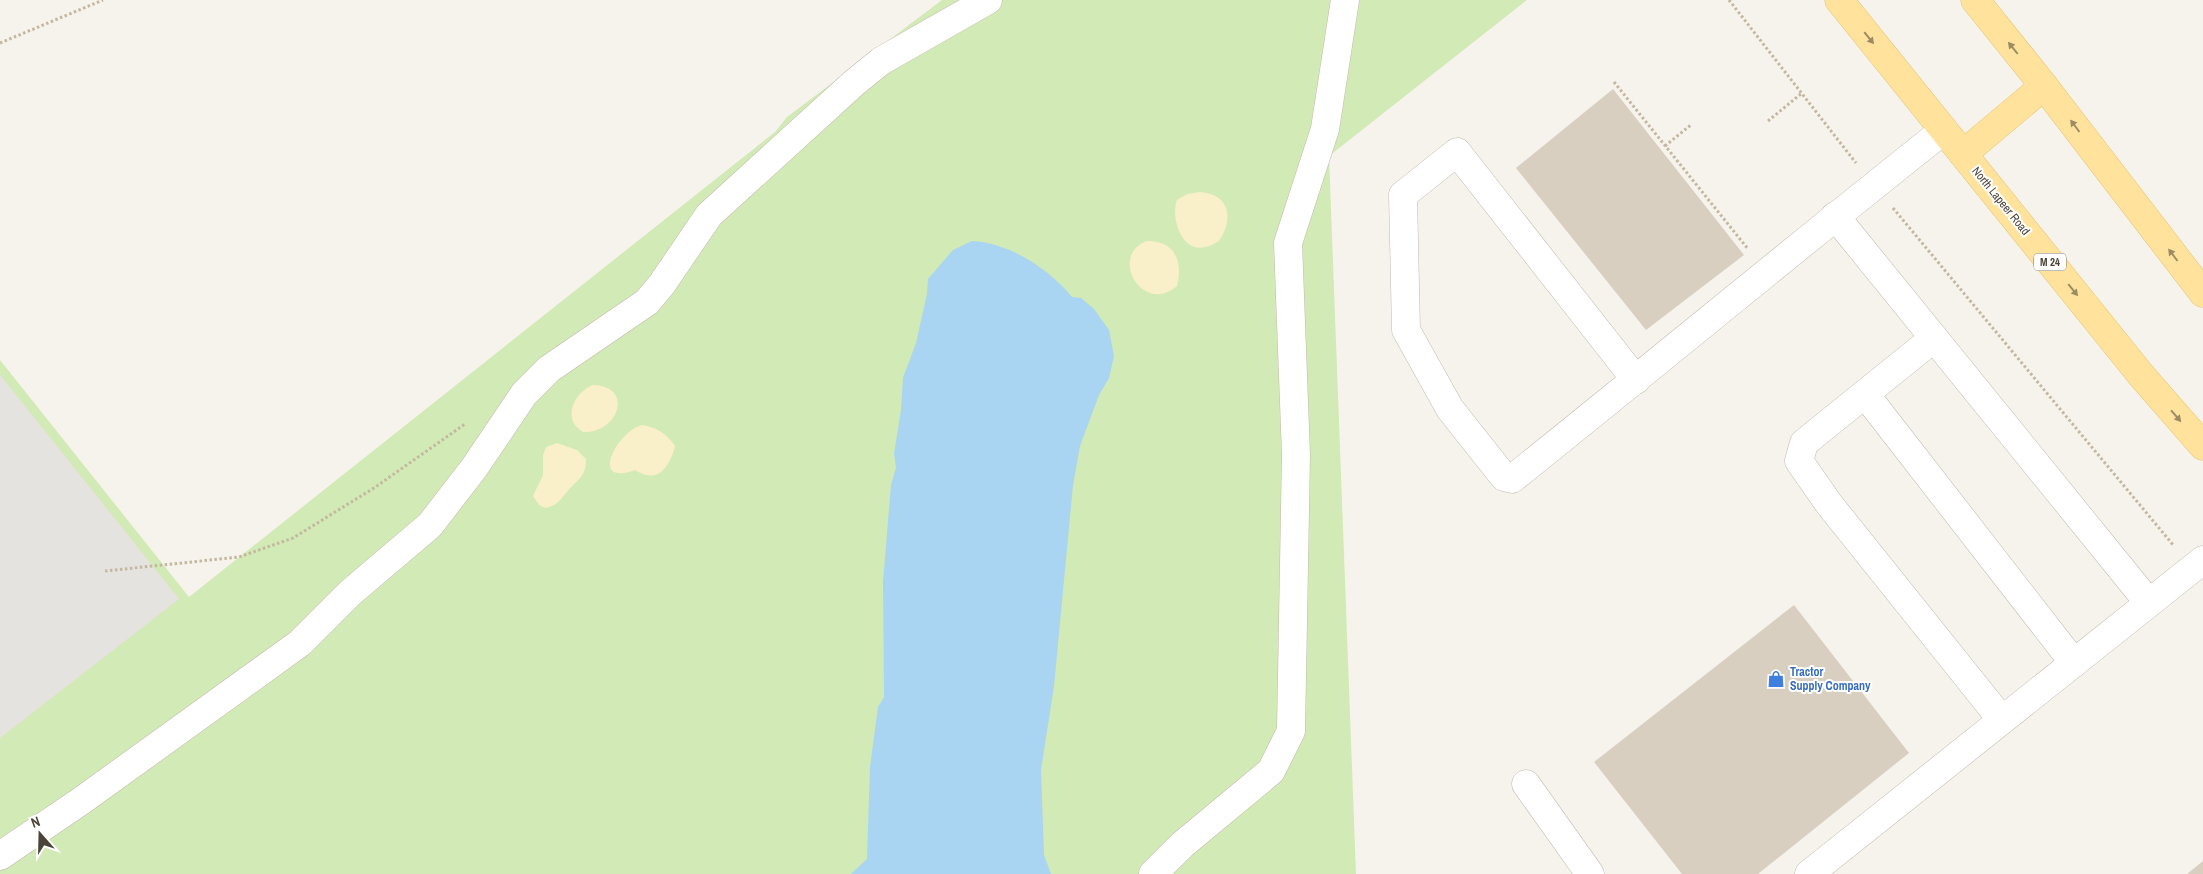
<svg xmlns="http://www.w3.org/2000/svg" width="2203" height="874" font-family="'Archivo Narrow',sans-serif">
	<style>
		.green { fill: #d2eab5 }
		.sand { fill: #f9efc9 }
		.parking { fill: #e5e3e0 }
		.water { fill: #a9d4f2 }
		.building { fill: #d8cfc1 }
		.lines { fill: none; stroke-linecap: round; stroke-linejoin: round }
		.minor-casing { stroke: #c2bbae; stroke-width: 29 }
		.major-casing { stroke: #e6c16a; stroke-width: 29 }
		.path { stroke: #c4b79f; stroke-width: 3; stroke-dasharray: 2.5 2.5; stroke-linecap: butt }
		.minor { stroke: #fff; stroke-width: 28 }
		.major { stroke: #ffe39c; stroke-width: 28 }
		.oneway { fill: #9c8c66 }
		.labels { text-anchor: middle; stroke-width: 4; stroke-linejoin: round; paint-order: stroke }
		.shield { fill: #fff; stroke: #817c74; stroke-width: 1 }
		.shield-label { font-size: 11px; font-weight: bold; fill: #4b4439 }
		.street-label { font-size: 12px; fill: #4b4439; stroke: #fff }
		.shop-label { font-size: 12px; font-weight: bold; fill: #366cbe; stroke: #fff; text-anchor: start }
	</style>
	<rect width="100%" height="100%" fill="#f6f3ec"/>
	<path class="green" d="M 942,0 L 1527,0 L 1329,156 L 1356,874 L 0,874 L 0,360 L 189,597 L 775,132 L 787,117 Z"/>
	<g class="sand">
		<path d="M 1200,192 C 1230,194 1234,219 1219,241 C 1211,246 1201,250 1192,246 C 1177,239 1172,213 1177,200 L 1187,194 Z"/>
		<path d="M 1147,241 C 1176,241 1183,262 1177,286 C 1142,316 1108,255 1147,241 Z"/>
		<path d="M 593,385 C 636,387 617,434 583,432 C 561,420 574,392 593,385 Z"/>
		<path d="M 642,425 C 656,427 667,434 675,446 C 672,458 664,479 647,475 C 643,475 639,472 635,470 C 589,487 616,432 642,425 Z"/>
		<path d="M 557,443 L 577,450 L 586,459 C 586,478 578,478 567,492 C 560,500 557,506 545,508 L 539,505 L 533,496 L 543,475 L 543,455 L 546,447 Z"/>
	</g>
	<path class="parking" d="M 0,375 L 179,599 L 0,738 Z"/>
	<path class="water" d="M 972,241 C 1010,243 1049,269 1072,297 L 1081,298 L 1094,309 L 1109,330 L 1114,356 L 1109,378 L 1099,395 L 1080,446 L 1073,485 L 1054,686 L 1041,770 L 1044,855 L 1051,874 L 851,874 L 867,859 L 870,767 L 878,707 L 884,697 L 884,687 L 883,582 L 891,485 L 896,468 L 894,454 L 901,410 L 903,378 L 916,343 L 927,294 L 928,279 L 953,250 Z"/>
	<g class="building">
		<path d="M 1613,89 L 1744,255 L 1646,330 L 1516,168 Z"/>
		<path d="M 1794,605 L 1909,753 L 1758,874 L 1682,874 L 1594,762 Z"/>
		<path d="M 2203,861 L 2203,874 L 2187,874 Z"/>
	</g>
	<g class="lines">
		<g class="minor-casing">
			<g id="minor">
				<path d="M 1835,216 L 2149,603"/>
				<path d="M 1934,338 L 1804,443 L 1799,461 L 1829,504 L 2002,720"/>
				<path d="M 1636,380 L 1457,152 L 1403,195 L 1406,330 L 1450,409 L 1504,477 L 1512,479 C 1657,363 1799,245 1944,130"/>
				<path d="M 1865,394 L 2074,663"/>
				<path d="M 1526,784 L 1590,874"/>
				<path d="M 0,856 L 81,801 L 300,643 L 350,593 L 430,525 L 474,468 L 524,394 L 549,369 L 647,302 L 662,284 L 709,215 L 854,83 L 881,61 L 988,0"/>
				<path d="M 1153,874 L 1182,845 L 1271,771 L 1291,731 L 1296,455 L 1288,243 L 1325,129 L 1345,0"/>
				<path d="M 1809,874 L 2203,560"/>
			</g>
		</g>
		<g class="major-casing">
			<g id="major">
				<path d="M 1839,0 L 2141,375 L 2203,446"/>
				<path d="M 1975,0 L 2044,86 L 2203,293"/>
				<path d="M 1963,154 L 2044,86"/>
			</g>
		</g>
		<g class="path">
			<path d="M 1729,0 L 1856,163"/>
			<path d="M 0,43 L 103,0"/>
			<path d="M 1614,82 L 1748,249"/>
			<path d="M 1768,121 L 1802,93"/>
			<path d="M 1665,146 L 1692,124"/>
			<path d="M 1893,208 L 2174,546"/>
			<path d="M 105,571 L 239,557 L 293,538 L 374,488 L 465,424"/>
		</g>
		<use href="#minor" class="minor"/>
		<use href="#major" class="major"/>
	</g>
	<defs><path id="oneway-solid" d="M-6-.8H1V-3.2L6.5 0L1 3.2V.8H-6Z" transform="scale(1.25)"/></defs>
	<g class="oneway">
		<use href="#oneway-solid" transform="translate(1869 38) rotate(51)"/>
		<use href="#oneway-solid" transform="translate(2013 48) rotate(-129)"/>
		<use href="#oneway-solid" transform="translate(2075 126) rotate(-127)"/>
		<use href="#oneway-solid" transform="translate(2173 255) rotate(-127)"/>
		<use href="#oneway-solid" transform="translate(2073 290) rotate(51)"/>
		<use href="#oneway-solid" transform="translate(2176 416) rotate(49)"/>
	</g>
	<defs>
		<g id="shop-bare" transform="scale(1.35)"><path d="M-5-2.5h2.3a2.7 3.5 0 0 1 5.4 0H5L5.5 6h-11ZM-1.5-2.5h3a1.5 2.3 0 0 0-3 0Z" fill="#3f7fe0" stroke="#fff" stroke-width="2.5" paint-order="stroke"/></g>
	</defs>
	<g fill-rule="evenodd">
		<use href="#shop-bare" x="1776" y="679"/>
	</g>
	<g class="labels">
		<rect class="shield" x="2034" y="253.5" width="32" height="17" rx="4"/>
		<g class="shield-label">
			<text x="2050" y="266">M 24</text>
		</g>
		<g class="street-label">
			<text transform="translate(2001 201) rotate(51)" y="4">North Lapeer Road</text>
		</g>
		<g class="shop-label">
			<text x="1790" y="676">Tractor<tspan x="1790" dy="14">Supply Company</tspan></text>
		</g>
	</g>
	<g transform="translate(40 834) rotate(340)" stroke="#ffffff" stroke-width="4" paint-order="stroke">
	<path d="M0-4L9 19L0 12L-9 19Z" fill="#4b4439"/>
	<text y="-8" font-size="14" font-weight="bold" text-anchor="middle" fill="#4b4439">N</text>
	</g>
</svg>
